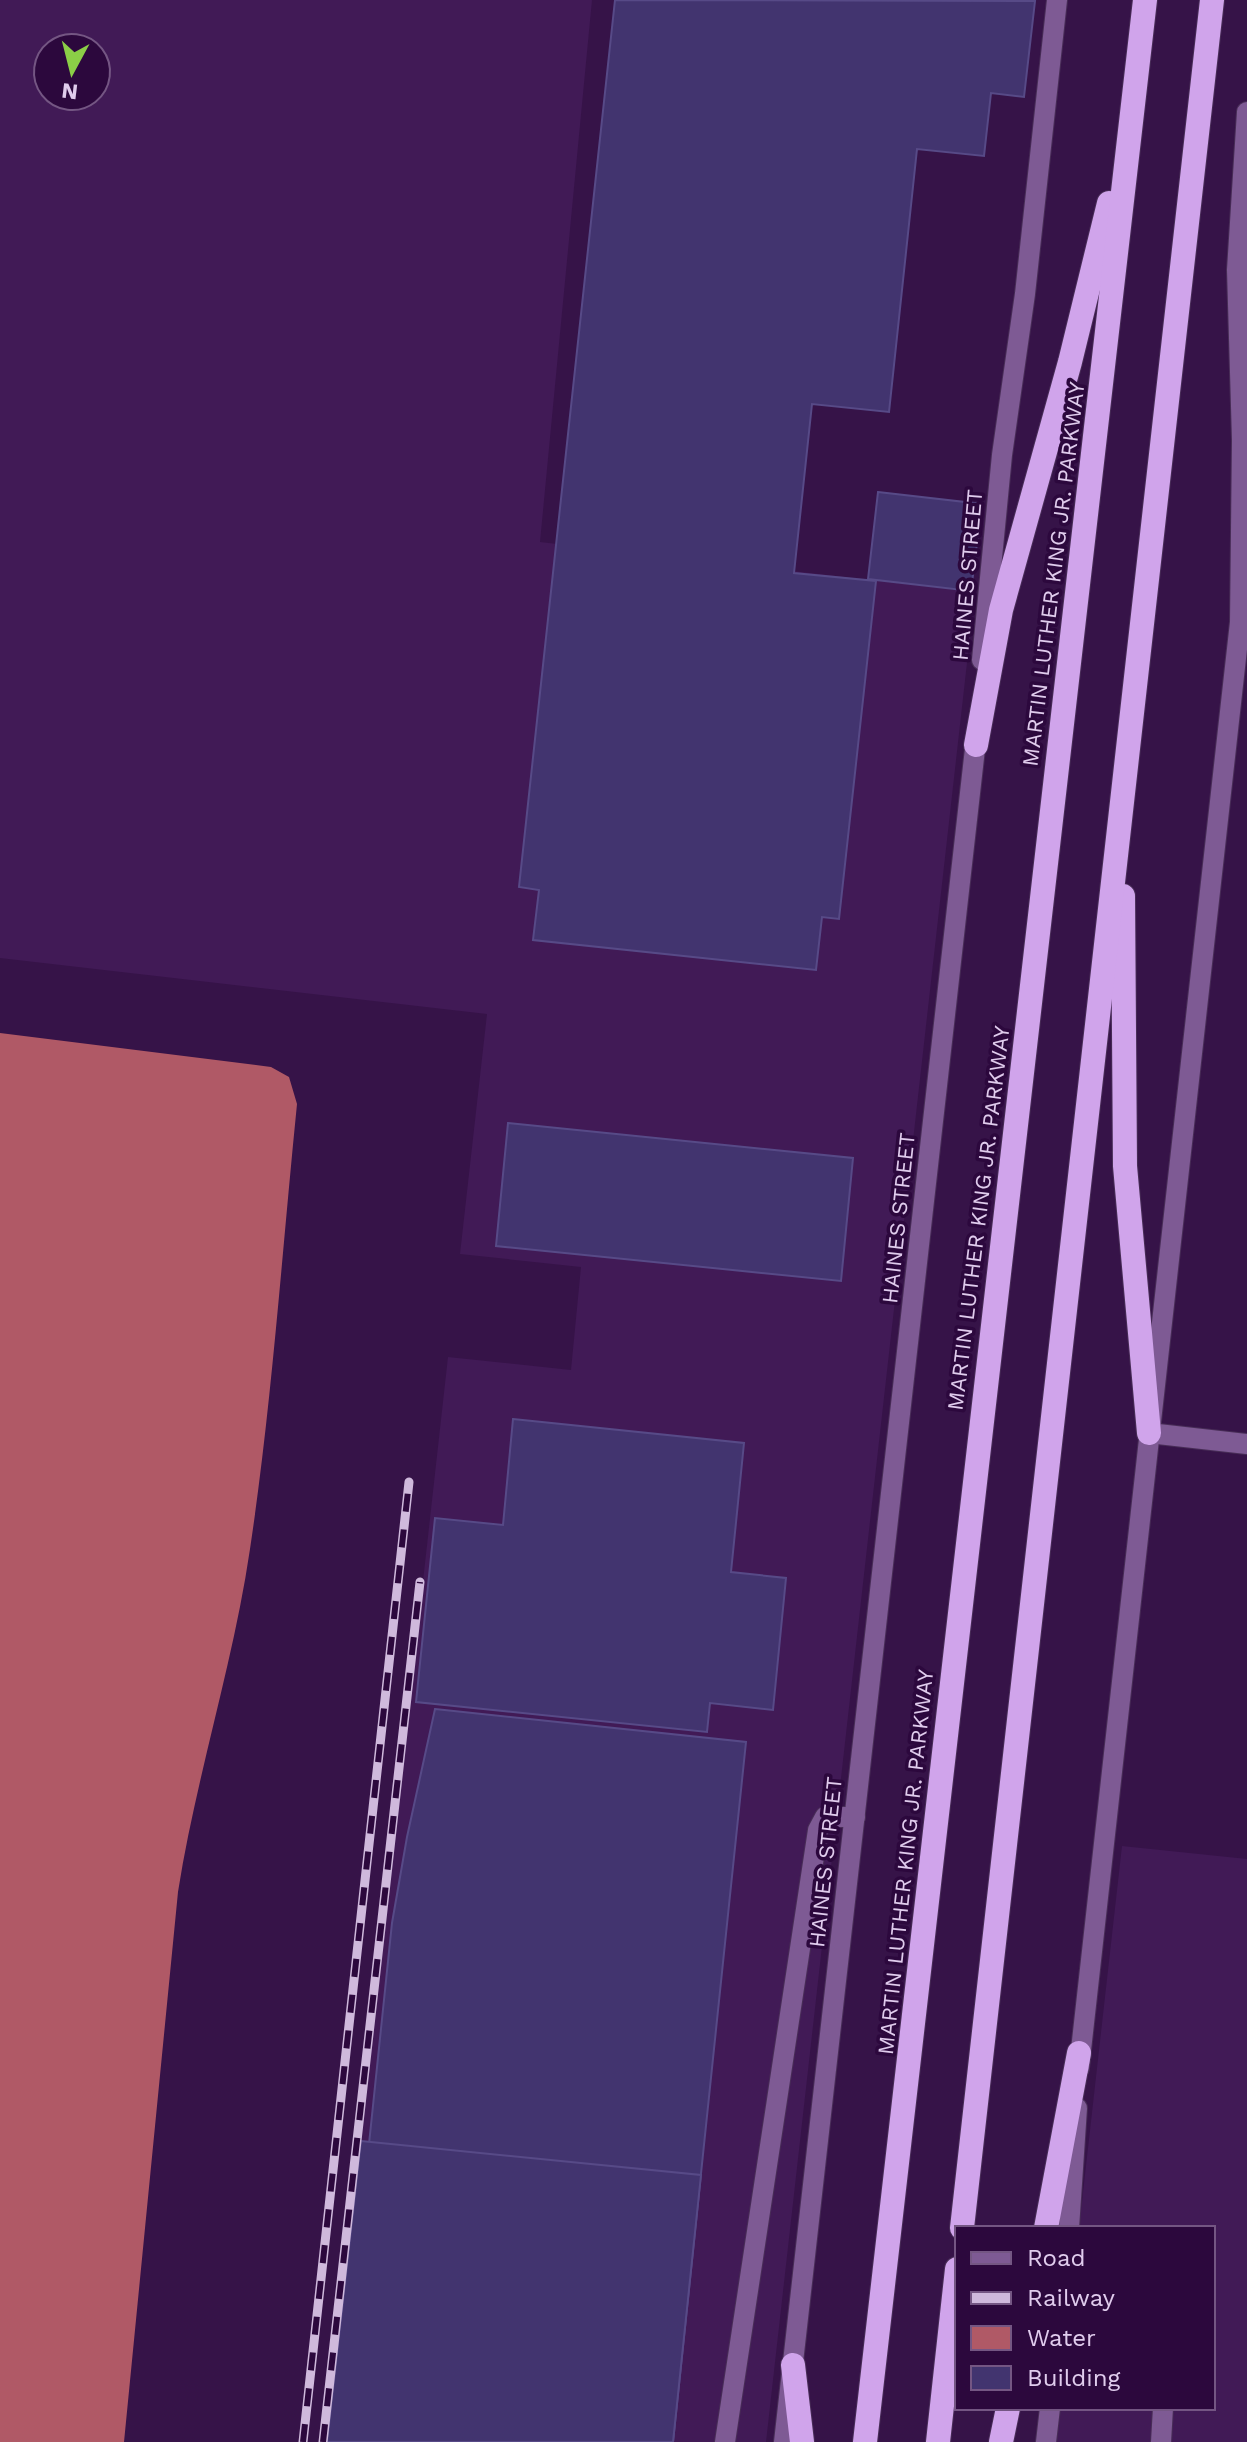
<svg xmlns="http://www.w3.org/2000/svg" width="1247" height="2442" font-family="'Work Sans',sans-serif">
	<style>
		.built { fill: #411a56; fill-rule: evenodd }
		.water { fill: #b05966 }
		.building { fill: #42346f; stroke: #574a87; stroke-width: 2 }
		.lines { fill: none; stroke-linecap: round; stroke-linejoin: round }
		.service-casing { stroke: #482d57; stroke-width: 22 }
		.minor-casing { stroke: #482d57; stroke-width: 22 }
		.tertiary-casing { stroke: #482d57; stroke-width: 22 }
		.motorway-casing { stroke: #482d57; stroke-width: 26 }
		.service { stroke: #7e5a94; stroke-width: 20 }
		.minor { stroke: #7e5a94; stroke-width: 20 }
		.tertiary { stroke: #7e5a94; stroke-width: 20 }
		.motorway { stroke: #d0a4eb; stroke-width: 24 }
		.rail-casing { stroke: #cfb9dc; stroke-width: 9 }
		.rail { stroke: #2c083d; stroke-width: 6; stroke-dasharray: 18; stroke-linecap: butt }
		.labels { text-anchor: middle; stroke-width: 7; stroke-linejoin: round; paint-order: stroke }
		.street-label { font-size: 22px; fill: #e0cced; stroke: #2c083d }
	</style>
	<rect width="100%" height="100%" fill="#361348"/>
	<g class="built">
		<path d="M 0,0 L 592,0 L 540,542 L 975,592 L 766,2442 L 327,2442 L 448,1357 L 571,1370 L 581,1267 L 460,1254 L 487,1014 L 0,958 ZM 48,48 L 96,48 L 96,96 L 48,96 Z"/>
		<path d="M 1122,1846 L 1247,1859 L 1247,2442 L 1056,2442 L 1059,2408 L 1213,2408 L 1213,2228 L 1079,2228 Z"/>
	</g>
	<path class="water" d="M 0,1033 L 271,1067 L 289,1077 L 297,1104 C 282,1252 272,1402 250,1549 C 233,1665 196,1777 178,1892 L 124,2442 L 0,2442 Z"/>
	<g class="building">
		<path d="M 615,0 L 1035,1 L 1024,97 L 991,93 L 984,156 L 917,149 L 889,412 L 812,404 L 794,573 L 876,581 L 839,919 L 822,917 L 816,970 L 533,940 L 539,890 L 519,887 Z"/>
		<path d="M 878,492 L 982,504 L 971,591 L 868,579 Z"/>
		<path d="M 508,1123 L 853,1158 L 841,1281 L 496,1246 Z"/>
		<path d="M 513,1419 L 744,1443 L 731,1572 L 786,1578 L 773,1710 L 710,1703 L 707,1732 L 416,1702 L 435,1518 L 503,1525 Z"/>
		<path d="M 435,1709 L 746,1742 L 673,2442 L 338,2442 L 392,1923 L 407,1837 Z"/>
		<path d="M 361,2141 L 701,2175 L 673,2442 L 327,2442 Z"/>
	</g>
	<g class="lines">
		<g class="service-casing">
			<g id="service">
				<path d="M 725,2442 L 818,1830 L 825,1817 L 855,1817"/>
				<path d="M 1161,2442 L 1163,2408"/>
			</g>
		</g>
		<g class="minor-casing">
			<path id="minor" d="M 1149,1433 L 1247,1444"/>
		</g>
		<g class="tertiary-casing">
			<g id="tertiary">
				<path d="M 982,660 L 1002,455 L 1025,294 L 1057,0"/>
				<path d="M 1079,2068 L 1240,622 L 1242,440 L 1237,270 L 1247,112"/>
				<path d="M 1069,2228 L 1077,2108"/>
				<path d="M 784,2442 L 977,731"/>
				<path d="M 1046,2442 L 1050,2408"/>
			</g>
		</g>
		<g class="motorway-casing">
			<g id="motorway">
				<path d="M 976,745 L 1001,610 L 1070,362 L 1109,203"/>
				<path d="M 1123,896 L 1125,1166 L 1149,1433"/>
				<path d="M 962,2228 L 1212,0"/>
				<path d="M 1046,2228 L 1079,2053"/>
				<path d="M 793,2365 L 802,2442"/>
				<path d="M 865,2442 L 1145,0"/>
				<path d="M 938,2442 L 957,2269"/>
				<path d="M 1001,2442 L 1008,2408"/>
			</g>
		</g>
		<use href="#service" class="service"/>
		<use href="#minor" class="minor"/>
		<use href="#tertiary" class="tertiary"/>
		<use href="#motorway" class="motorway"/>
		<g class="rail-casing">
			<g id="rail">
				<path d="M 303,2442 L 409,1482"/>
				<path d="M 323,2442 L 420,1582"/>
			</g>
		</g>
		<use href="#rail" class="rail"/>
	</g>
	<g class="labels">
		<g class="street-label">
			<text transform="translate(1053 574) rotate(-83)" y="8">MARTIN LUTHER KING JR. PARKWAY</text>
			<text transform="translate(967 575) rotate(-85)" y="8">HAINES STREET</text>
			<text transform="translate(898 1218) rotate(-84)" y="8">HAINES STREET</text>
			<text transform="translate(978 1218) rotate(-83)" y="8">MARTIN LUTHER KING JR. PARKWAY</text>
			<text transform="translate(825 1862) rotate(-84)" y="8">HAINES STREET</text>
			<text transform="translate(905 1862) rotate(-84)" y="8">MARTIN LUTHER KING JR. PARKWAY</text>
		</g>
	</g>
	<rect x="955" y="2226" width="260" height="184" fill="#2c083d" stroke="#745683" stroke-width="2"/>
	<rect x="971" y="2252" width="40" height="12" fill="#7e5a94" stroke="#745683" stroke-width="2"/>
	<text x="1027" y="2266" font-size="24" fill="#e0cced">Road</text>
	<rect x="971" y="2292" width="40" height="12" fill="#cfb9dc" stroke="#745683" stroke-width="2"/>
	<text x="1027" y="2306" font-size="24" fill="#e0cced">Railway</text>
	<rect x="971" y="2326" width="40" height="24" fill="#b05966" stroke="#745683" stroke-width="2"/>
	<text x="1027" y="2346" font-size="24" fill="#e0cced">Water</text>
	<rect x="971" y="2366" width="40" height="24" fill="#42346f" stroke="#745683" stroke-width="2"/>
	<text x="1027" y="2386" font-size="24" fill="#e0cced">Building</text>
	<g transform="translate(72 72) rotate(187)"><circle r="38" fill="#2c083d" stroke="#745683" stroke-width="2"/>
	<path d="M0-6L14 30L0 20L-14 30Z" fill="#8bce47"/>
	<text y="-12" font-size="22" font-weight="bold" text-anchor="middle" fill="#e0cced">N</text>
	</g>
</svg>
